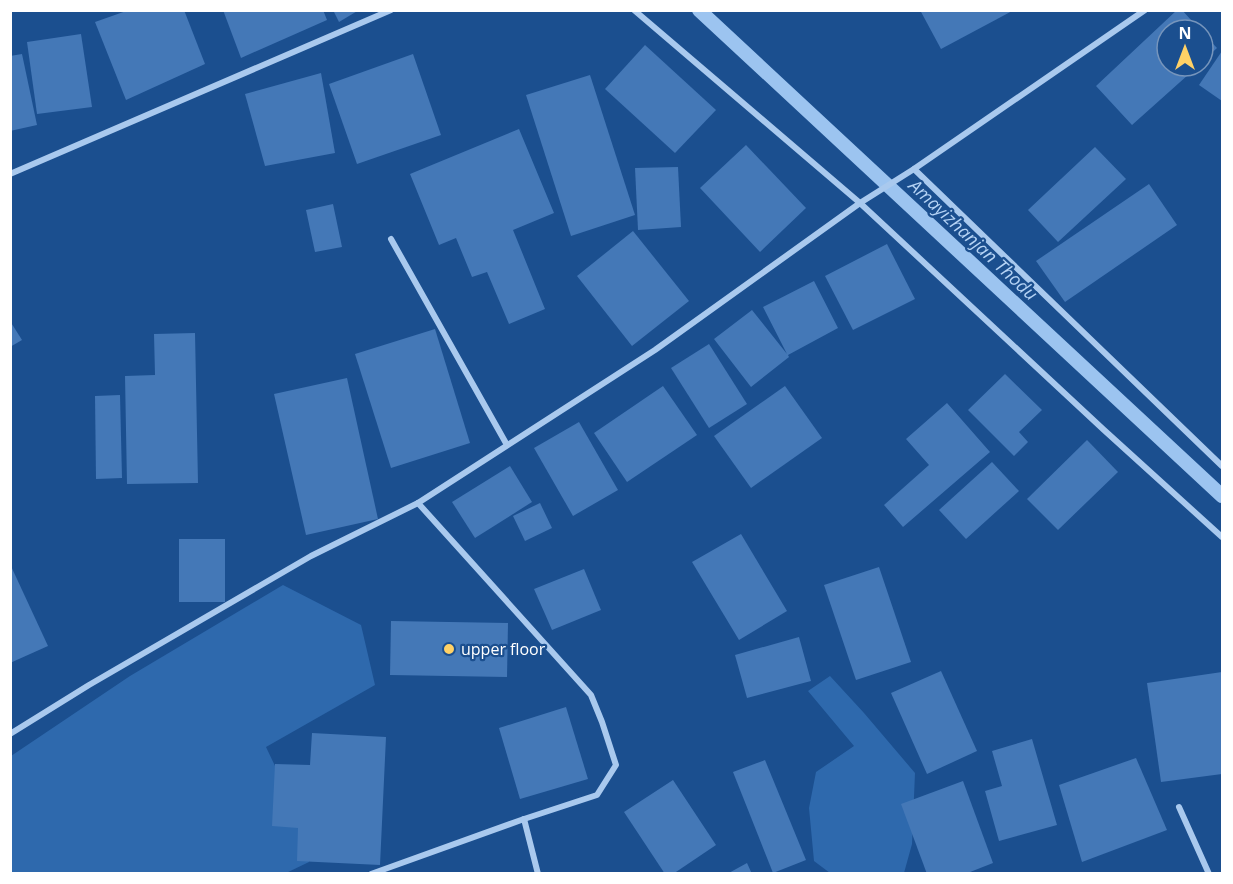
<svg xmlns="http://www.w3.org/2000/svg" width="1233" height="884" font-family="'Open Sans',sans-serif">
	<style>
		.green { fill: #2e69ad }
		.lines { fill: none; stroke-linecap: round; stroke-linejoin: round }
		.stream { stroke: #9cc4f0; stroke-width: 14 }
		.building { fill: #4478b7 }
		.street { stroke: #a9c9ee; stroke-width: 6 }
		.poi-dot { fill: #ffd166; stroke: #1b4f8f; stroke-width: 2 }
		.labels { text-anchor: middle; stroke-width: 4.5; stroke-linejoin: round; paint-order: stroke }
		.poi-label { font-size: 16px; fill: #fff; stroke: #1b4f8f; text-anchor: start }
		.water-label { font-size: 18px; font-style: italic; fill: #b5d3f5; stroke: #1b4f8f }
	</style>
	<rect width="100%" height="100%" fill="#1b4f8f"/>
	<g class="green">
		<path d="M 283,585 L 361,625 L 375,685 L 266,747 L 305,829 L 309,862 L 284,874 L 11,874 L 11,756 L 130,676 Z"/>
		<path d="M 830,676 L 864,713 L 915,773 L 912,844 L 904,873 L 830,873 L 814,861 L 809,808 L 816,772 L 854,746 L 808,691 Z"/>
	</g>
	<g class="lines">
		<path class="stream" d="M 699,10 L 1222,496"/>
	</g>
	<g class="building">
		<path d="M 129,10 L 184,10 L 205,64 L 126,100 L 95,22 Z"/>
		<path d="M 223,10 L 323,10 L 327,20 L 241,58 Z"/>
		<path d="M 333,10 L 359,10 L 339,22 Z"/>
		<path d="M 920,10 L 1014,10 L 941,49 Z"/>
		<path d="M 1177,10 L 1182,10 L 1200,30 L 1167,30 L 1167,66 L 1198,66 L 1132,125 L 1096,86 Z"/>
		<path d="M 1203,33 L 1217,48 L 1203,61 Z"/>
		<path d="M 81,34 L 92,107 L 37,114 L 27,42 Z"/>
		<path d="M 645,45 L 716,110 L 675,153 L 605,89 Z"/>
		<path d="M 1222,51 L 1222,101 L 1199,85 Z"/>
		<path d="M 22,54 L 37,125 L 10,131 L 10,56 Z"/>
		<path d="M 413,54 L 441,135 L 357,164 L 329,84 Z"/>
		<path d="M 321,73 L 335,153 L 265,166 L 245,94 Z"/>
		<path d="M 590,75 L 635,215 L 571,236 L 526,95 Z"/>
		<path d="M 519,129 L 554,213 L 513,230 L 545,309 L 509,324 L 487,272 L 472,277 L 456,238 L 439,245 L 410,174 Z"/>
		<path d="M 746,145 L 806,208 L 760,252 L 700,188 Z"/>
		<path d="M 1095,147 L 1126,179 L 1058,242 L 1028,210 Z"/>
		<path d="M 678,167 L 681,227 L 638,230 L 635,168 Z"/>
		<path d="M 1149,184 L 1177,225 L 1065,302 L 1036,261 Z"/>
		<path d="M 333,204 L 342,247 L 315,252 L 306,210 Z"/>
		<path d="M 633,231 L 689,301 L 632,346 L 577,276 Z"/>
		<path d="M 887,244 L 915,299 L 853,330 L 825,276 Z"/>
		<path d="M 814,281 L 838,328 L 788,355 L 789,357 L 751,387 L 714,339 L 752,310 L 787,354 L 763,307 Z"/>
		<path d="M 10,321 L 22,340 L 10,347 Z"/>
		<path d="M 435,329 L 470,443 L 391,468 L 355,354 Z"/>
		<path d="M 195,333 L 198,483 L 127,484 L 125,376 L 155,375 L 154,334 Z"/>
		<path d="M 709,344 L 747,404 L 709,428 L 671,368 Z"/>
		<path d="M 1005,374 L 1042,410 L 1019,432 L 1028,442 L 1014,456 L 968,410 Z"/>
		<path d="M 347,378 L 378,519 L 306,535 L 274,394 Z"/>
		<path d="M 663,386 L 697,435 L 627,482 L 594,433 Z"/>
		<path d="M 785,386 L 822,438 L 751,488 L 714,436 Z"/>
		<path d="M 120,395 L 122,478 L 96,479 L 95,396 Z"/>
		<path d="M 947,403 L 990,452 L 903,527 L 884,505 L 929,465 L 906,439 Z"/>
		<path d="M 579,422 L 618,490 L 573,516 L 534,448 Z"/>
		<path d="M 1087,440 L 1118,472 L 1058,530 L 1027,499 Z"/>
		<path d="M 992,462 L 1019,491 L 966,539 L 939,510 Z"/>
		<path d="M 510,466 L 532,502 L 475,538 L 452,502 Z"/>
		<path d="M 540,503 L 552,528 L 525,541 L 513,516 Z"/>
		<path d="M 741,534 L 787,611 L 739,640 L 692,562 Z"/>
		<rect x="179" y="539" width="46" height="63"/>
		<path d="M 10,564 L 48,646 L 10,663 Z"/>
		<path d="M 879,567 L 911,662 L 856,680 L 824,585 Z"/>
		<path d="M 584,569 L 601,610 L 552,630 L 534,589 Z"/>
		<path d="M 391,621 L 508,623 L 507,677 L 390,675 Z"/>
		<path d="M 799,637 L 811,681 L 747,698 L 735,655 Z"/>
		<path d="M 941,671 L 977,751 L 927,774 L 891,693 Z"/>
		<path d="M 1222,672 L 1222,774 L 1161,782 L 1147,683 Z"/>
		<path d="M 566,707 L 588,779 L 520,799 L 499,728 Z"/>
		<path d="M 312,733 L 386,737 L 380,865 L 297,861 L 298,828 L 272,826 L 275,764 L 310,765 Z"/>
		<path d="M 1032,739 L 1057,825 L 999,841 L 985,791 L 1002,786 L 992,751 Z"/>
		<path d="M 1136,758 L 1167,830 L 1082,862 L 1059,785 Z"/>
		<path d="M 765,760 L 806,860 L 773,873 L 733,772 Z"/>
		<path d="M 673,780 L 716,845 L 673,874 L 665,874 L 624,812 Z"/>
		<path d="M 963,781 L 993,863 L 965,874 L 927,874 L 901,804 Z"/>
		<path d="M 747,863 L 752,874 L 727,874 Z"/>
	</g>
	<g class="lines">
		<g class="street">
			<path d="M 634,10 L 860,203 L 1104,430 L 1222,537"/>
			<path d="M 914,169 L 1222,466"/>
			<path d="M 10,174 L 391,10"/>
			<path d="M 391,239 L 507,445"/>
			<path d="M 10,734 L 89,685 L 311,556 L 418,503 L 655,350 L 860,203 L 914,169 L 1145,10"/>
			<path d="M 1179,807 L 1209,874"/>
			<path d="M 524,819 L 538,874"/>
			<path d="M 371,874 L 524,819 L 597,795 L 616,765 L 602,722 L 591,695 L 418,503"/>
		</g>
	</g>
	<circle class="poi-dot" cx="449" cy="649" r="6"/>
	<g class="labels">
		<g class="poi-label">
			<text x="461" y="655">upper floor</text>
		</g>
		<g class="water-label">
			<text transform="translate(973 240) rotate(43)" y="6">Amayizhanjan Thodu</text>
		</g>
	</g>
	<rect width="1233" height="884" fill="none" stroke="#ffffff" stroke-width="24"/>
	<g transform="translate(1185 48)"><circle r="28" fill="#1b4f8f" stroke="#7695bc" stroke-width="1.5"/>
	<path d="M0-4.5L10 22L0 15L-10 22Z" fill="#ffd166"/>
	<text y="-9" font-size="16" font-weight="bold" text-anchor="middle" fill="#ffffff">N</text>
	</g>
</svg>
